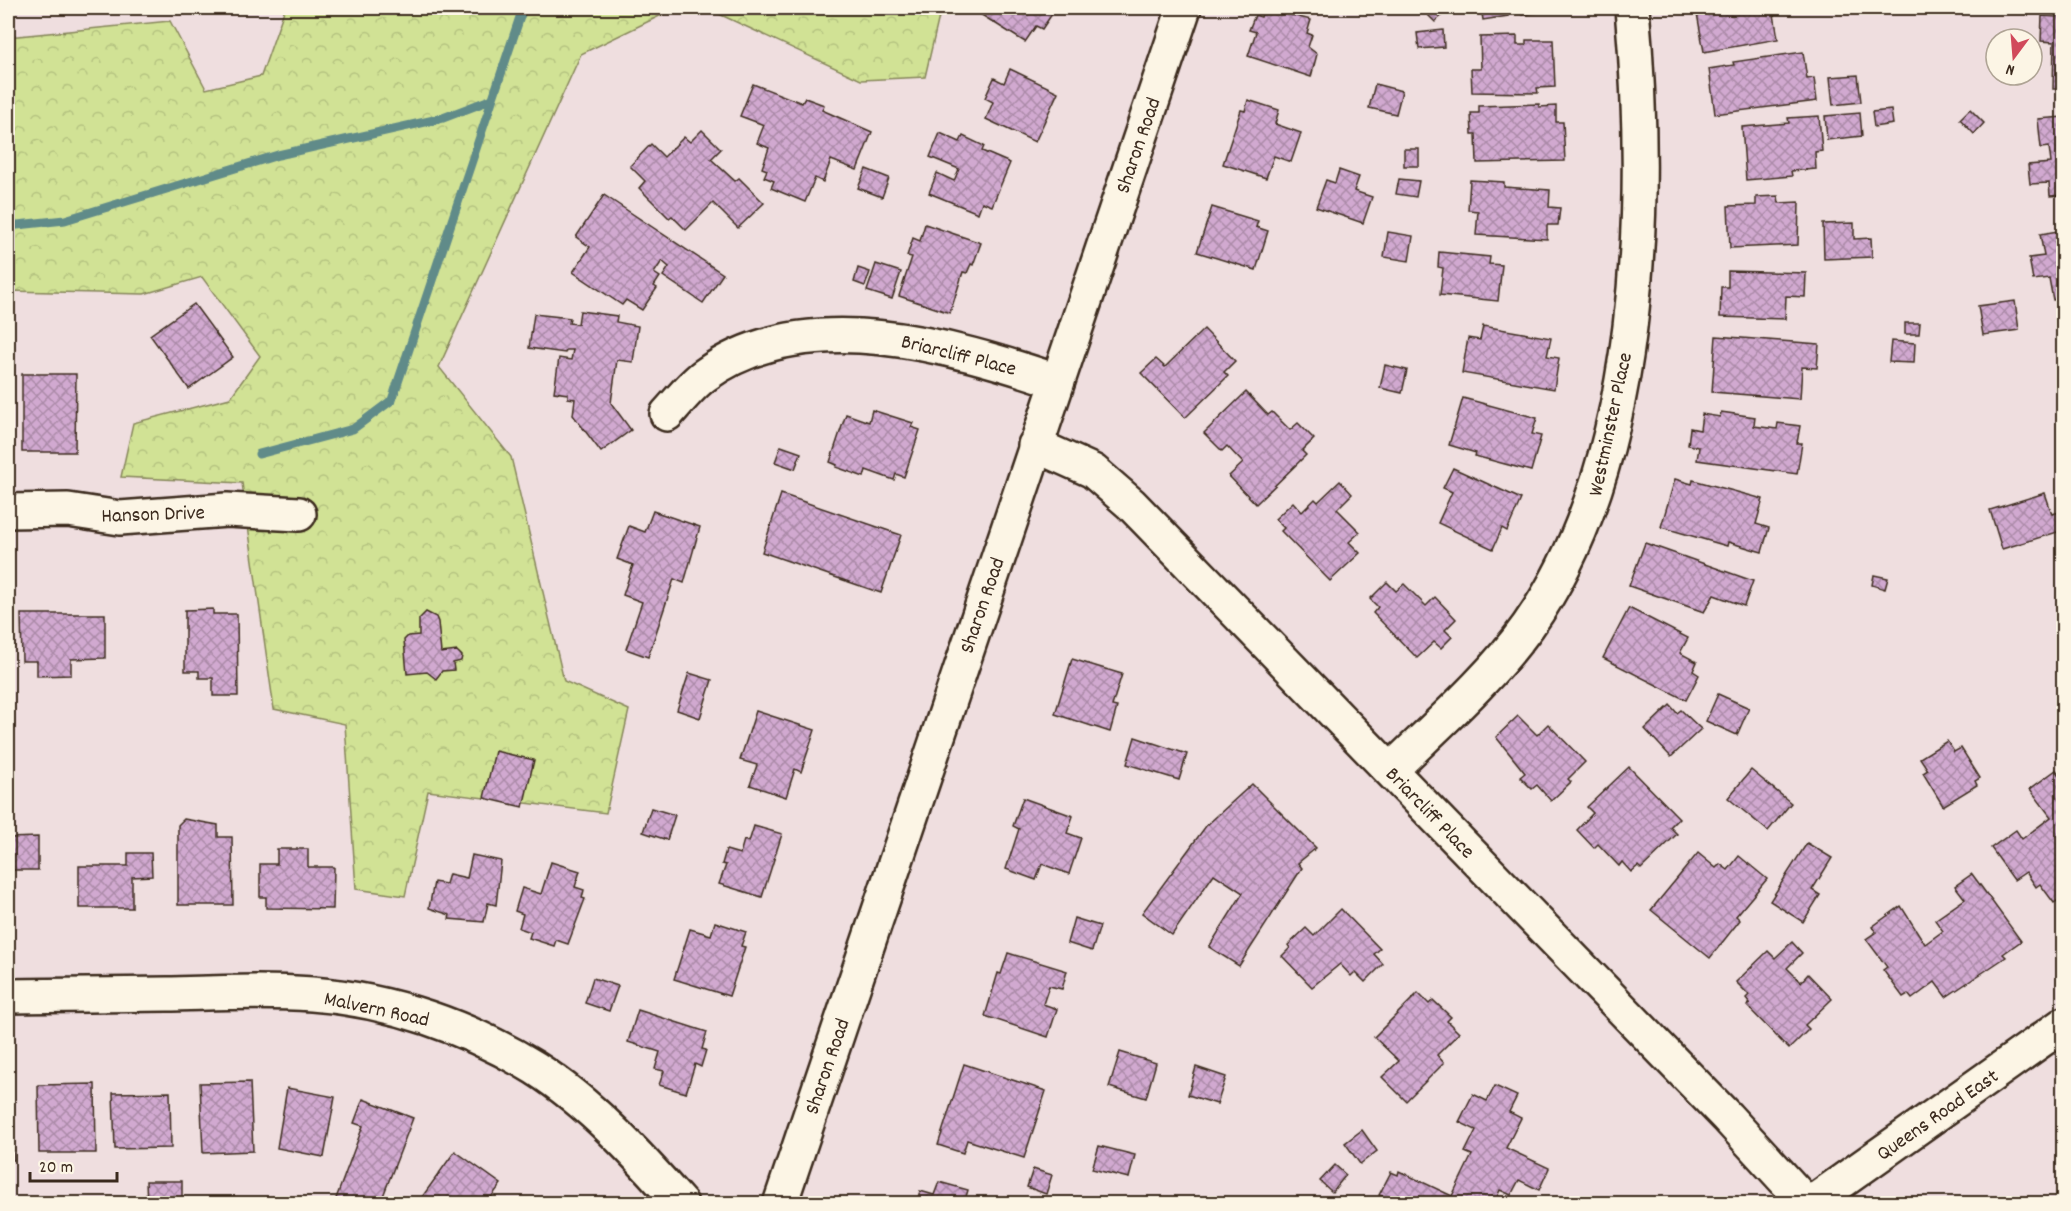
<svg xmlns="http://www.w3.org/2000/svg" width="2071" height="1211" font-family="Dekko,sans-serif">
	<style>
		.forest { fill: url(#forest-crowns); stroke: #86865a; stroke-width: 1.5 }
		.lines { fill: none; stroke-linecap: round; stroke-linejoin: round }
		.stream { stroke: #618b89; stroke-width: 9 }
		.building { fill: url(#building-cross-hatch); stroke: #3b2a1e; stroke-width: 1.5 }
		.minor-casing { stroke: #3b2a1e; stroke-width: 38 }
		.minor { stroke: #fcf5e5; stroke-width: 33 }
		.labels { text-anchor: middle; stroke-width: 5; stroke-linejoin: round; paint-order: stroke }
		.street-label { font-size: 21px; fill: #3b2a1e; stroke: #fcf5e5 }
	</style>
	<defs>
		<pattern id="forest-crowns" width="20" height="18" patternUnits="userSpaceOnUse" patternTransform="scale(1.5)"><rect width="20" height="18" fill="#d1e295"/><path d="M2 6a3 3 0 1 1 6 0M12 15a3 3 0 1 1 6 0" fill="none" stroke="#b4c280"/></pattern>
		<pattern id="building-cross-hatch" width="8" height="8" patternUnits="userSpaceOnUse" patternTransform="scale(1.5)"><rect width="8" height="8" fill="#d1a9d0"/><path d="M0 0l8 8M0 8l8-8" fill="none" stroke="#ab8aa8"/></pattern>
	</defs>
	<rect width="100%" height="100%" fill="#efdedf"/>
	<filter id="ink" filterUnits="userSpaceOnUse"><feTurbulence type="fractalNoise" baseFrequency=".0167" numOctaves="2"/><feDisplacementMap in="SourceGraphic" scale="12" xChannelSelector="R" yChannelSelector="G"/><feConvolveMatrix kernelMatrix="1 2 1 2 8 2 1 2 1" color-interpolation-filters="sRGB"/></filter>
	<g filter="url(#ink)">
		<g class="forest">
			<path d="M 285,8 L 676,8 L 581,54 L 439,367 L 511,457 L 564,681 L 629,710 L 606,813 L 428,791 L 405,896 L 356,889 L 345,724 L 274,709 L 242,483 L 121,477 L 133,423 L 230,398 L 260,356 L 202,277 L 144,294 L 8,291 L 8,37 L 170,21 L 206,89 L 261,76 Z"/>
			<path d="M 706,8 L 941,8 L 925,77 L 861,80 Z"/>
		</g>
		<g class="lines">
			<g class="stream">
				<path d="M 8,226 L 65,220 L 278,155 L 443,118 L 490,100"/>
				<path d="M 259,454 L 353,429 L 392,400 L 523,8"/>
			</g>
		</g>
		<g class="building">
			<path d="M 984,8 L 1056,8 L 1042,29 L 1036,26 L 1025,42 L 980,14 Z"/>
			<path d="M 1264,8 L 1311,20 L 1307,33 L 1312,35 L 1308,47 L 1317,54 L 1311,77 L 1248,56 L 1256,32 L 1249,30 L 1255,15 L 1261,17 Z"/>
			<path d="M 1430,8 L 1437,8 L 1443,14 L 1435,22 L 1425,12 Z"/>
			<path d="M 1481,8 L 1564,8 L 1522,15 L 1521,10 L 1508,12 L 1508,16 L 1483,20 Z"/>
			<path d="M 1696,8 L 1773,8 L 1778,39 L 1704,52 Z"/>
			<path d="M 2000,8 L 2034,8 L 2033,13 L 2000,10 Z"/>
			<path d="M 2057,10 L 2064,10 L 2064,89 L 2053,89 L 2054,42 L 2041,41 L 2042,16 L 2057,17 Z"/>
			<path d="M 1443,30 L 1444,47 L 1419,49 L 1417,33 Z"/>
			<path d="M 1517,36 L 1517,45 L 1526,45 L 1526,40 L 1553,40 L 1555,87 L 1537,88 L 1538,93 L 1472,92 L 1471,69 L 1481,69 L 1480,37 Z"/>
			<path d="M 1803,52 L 1807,79 L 1814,78 L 1817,101 L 1715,114 L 1709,69 L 1734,65 L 1733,62 Z"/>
			<path d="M 1010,69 L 1058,92 L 1035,142 L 986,119 L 993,102 L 985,98 L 994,78 L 1004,83 Z"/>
			<path d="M 1858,75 L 1861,102 L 1833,105 L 1830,77 Z"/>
			<path d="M 753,84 L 802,103 L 805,98 L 824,105 L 822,110 L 872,132 L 857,170 L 831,160 L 823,182 L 815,178 L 805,202 L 771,188 L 774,181 L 764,177 L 767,170 L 762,168 L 769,148 L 757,143 L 764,125 L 740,116 Z"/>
			<path d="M 1375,84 L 1402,91 L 1396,114 L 1369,108 Z"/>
			<path d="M 1248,100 L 1279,110 L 1275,124 L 1301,133 L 1291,162 L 1274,156 L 1266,178 L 1223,164 L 1241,110 L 1245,111 Z"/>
			<path d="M 1539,104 L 1539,107 L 1556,106 L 1556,122 L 1563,122 L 1565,161 L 1477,163 L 1476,134 L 1472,134 L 1471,113 L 1479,113 L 1479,106 Z"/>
			<path d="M 1970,109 L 1984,123 L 1974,134 L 1960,119 Z"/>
			<path d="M 1891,110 L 1893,124 L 1874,127 L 1872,112 Z"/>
			<path d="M 1860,113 L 1862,136 L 1827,140 L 1825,116 Z"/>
			<path d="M 1819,116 L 1822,151 L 1815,152 L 1816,169 L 1791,171 L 1792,176 L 1746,180 L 1742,127 L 1789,123 L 1788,118 Z"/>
			<path d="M 2064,117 L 2064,195 L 2050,196 L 2049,183 L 2030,184 L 2028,165 L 2051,163 L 2049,147 L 2041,148 L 2038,119 Z"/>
			<path d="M 702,130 L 721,149 L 711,159 L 735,181 L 739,178 L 764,203 L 738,228 L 713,203 L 686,230 L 672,216 L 669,218 L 639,188 L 645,181 L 630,166 L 651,144 L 664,157 L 684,137 L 690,142 Z"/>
			<path d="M 940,133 L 960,142 L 963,136 L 984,146 L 982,151 L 1010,163 L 992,206 L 982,202 L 978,213 L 929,193 L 937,173 L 954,181 L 959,169 L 930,157 Z"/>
			<rect x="1404" y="149" width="15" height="17"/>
			<path d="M 866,169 L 889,178 L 882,197 L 858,188 Z"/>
			<path d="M 1339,170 L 1359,177 L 1354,191 L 1372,197 L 1363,223 L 1316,207 L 1326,180 L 1335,183 Z"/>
			<path d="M 1399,179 L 1419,181 L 1416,197 L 1396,194 Z"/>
			<path d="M 1470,180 L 1504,182 L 1504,187 L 1550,190 L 1549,207 L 1560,208 L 1558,225 L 1547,225 L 1547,239 L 1476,235 L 1478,211 L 1468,210 Z"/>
			<path d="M 604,195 L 723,274 L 703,303 L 663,276 L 669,267 L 662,261 L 654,273 L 660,277 L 654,286 L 657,288 L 642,310 L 626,300 L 622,305 L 573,272 L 590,247 L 576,237 Z"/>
			<path d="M 1778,196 L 1779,203 L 1799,202 L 1798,245 L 1730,248 L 1728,206 L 1756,205 L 1756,197 Z"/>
			<path d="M 1212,207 L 1258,221 L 1256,227 L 1268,231 L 1256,270 L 1197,252 Z"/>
			<path d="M 1854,223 L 1854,239 L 1871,238 L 1872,257 L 1824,259 L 1823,224 Z"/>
			<path d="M 925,224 L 981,243 L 973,265 L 971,264 L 967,273 L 963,272 L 950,313 L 899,296 L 912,257 L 907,256 L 913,238 L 920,241 Z"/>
			<path d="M 2064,230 L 2064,299 L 2053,300 L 2049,278 L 2033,280 L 2029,258 L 2044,256 L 2040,234 Z"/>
			<path d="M 1388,232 L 1413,236 L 1409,261 L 1384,257 Z"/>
			<path d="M 1439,252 L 1490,257 L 1489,264 L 1502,265 L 1498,301 L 1440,295 L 1443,268 L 1438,267 Z"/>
			<path d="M 876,264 L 901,272 L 892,299 L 867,291 Z"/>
			<path d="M 858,268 L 870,272 L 865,286 L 854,282 Z"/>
			<path d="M 1728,271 L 1806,273 L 1805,297 L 1786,296 L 1785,319 L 1720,317 L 1721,287 L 1728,287 Z"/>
			<path d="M 2015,301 L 2019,330 L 1983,335 L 1978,306 Z"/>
			<path d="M 194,304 L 233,357 L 189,389 L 150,335 Z"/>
			<path d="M 580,311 L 617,316 L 616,322 L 638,326 L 633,362 L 617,360 L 611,403 L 631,430 L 601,452 L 573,415 L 575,399 L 568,398 L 568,394 L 554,392 L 559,358 L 571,360 L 573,350 L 566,350 L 565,353 L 529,348 L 534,314 L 570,318 L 569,323 L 578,324 Z"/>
			<path d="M 1905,323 L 1920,323 L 1919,334 L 1905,334 Z"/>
			<path d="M 1483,326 L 1551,338 L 1547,356 L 1559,358 L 1554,389 L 1462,373 L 1468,338 L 1480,340 Z"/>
			<path d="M 1204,329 L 1235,361 L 1224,372 L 1228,376 L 1185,418 L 1141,373 L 1156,359 L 1165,367 Z"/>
			<path d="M 1716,336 L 1819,344 L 1817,368 L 1802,367 L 1800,399 L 1712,392 Z"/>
			<path d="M 1891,341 L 1915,343 L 1914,363 L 1889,362 Z"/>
			<path d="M 1385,365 L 1407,370 L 1402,393 L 1380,388 Z"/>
			<path d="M 22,374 L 76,374 L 75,452 L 22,452 Z"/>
			<path d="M 1246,392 L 1268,415 L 1272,412 L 1290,430 L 1298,423 L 1314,439 L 1302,451 L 1306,455 L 1256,504 L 1229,476 L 1243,463 L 1227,446 L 1222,451 L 1204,433 Z"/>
			<path d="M 1463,398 L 1537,418 L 1532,434 L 1541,436 L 1531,471 L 1475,456 L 1476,453 L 1449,445 Z"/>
			<path d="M 872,410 L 913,423 L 911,427 L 920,430 L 904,477 L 896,474 L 894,480 L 866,470 L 864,477 L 836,467 L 837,465 L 830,462 L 846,414 L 869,422 Z"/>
			<path d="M 1721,412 L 1755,417 L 1754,426 L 1777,429 L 1778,423 L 1800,426 L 1797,443 L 1802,443 L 1797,474 L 1697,460 L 1699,447 L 1688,445 L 1690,428 L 1700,430 L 1702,414 L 1720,417 Z"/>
			<path d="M 781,446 L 801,453 L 795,469 L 775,462 Z"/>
			<path d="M 1453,468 L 1521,499 L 1507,531 L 1502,528 L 1493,549 L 1438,523 L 1452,492 L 1443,488 Z"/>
			<path d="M 1675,479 L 1692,484 L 1693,480 L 1763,499 L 1756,524 L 1769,528 L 1762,552 L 1728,542 L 1727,546 L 1661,527 Z"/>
			<path d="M 1340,481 L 1352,494 L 1337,509 L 1360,532 L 1349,542 L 1360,553 L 1330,581 L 1281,531 L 1284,528 L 1275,519 L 1293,502 L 1302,512 L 1315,499 L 1318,502 Z"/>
			<path d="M 2045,493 L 2052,514 L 2064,511 L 2064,530 L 2002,549 L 1990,510 Z"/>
			<path d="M 781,494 L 901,535 L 881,593 L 762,552 Z"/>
			<path d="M 653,511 L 700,527 L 684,583 L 674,579 L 648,657 L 626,649 L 642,602 L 623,595 L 633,565 L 617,559 L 629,526 L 645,532 Z"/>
			<path d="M 1645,543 L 1753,581 L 1744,606 L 1714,595 L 1704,612 L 1629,586 Z"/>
			<path d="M 1874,575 L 1888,578 L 1885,589 L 1872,585 Z"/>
			<path d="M 1387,582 L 1396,591 L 1404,584 L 1426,606 L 1435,597 L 1456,619 L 1445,630 L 1452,637 L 1441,648 L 1434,642 L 1417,658 L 1373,613 L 1378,607 L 1370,599 Z"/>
			<path d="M 1629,608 L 1688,638 L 1680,653 L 1697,662 L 1693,671 L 1699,675 L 1686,700 L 1603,658 Z"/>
			<path d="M 213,609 L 213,614 L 237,614 L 238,696 L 213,696 L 213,678 L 199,678 L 199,671 L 185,671 L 185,610 Z"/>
			<path d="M 426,612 L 436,617 L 438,622 L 441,653 L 457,651 L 462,656 L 461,661 L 453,663 L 454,670 L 442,671 L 436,679 L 427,672 L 407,674 L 404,640 L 408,636 L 419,635 L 419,619 Z"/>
			<path d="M 21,614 L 105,614 L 105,658 L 71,659 L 71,675 L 37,676 L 37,661 L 22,661 Z"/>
			<path d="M 1072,659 L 1122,674 L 1112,706 L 1117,707 L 1110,732 L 1055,714 Z"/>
			<path d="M 689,673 L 712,680 L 700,718 L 677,710 Z"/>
			<path d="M 1718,694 L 1749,708 L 1737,735 L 1706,721 Z"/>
			<path d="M 1670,705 L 1677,713 L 1681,710 L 1701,729 L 1671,757 L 1645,729 Z"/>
			<path d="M 756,711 L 815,730 L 801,772 L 795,769 L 786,797 L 750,785 L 757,765 L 740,760 Z"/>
			<path d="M 1518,716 L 1537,735 L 1548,724 L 1585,762 L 1568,779 L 1571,782 L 1551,801 L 1537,785 L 1532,789 L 1520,777 L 1525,773 L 1496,737 Z"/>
			<path d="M 1135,737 L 1187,754 L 1179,780 L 1127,764 Z"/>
			<path d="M 1947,741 L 1954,752 L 1961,748 L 1980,778 L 1975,781 L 1977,785 L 1943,806 L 1923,773 L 1928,770 L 1920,758 Z"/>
			<path d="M 495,751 L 534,760 L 523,807 L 484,798 Z"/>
			<path d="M 1629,767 L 1679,818 L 1670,827 L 1677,834 L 1641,869 L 1638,866 L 1631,872 L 1622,862 L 1619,866 L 1598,844 L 1594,848 L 1577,830 L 1593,813 L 1587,807 Z"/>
			<path d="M 1751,770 L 1791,803 L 1768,831 L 1728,798 Z"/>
			<path d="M 2056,770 L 2064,780 L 2064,896 L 2054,903 L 2040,884 L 2036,887 L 2026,872 L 2014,880 L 1991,848 L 2016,830 L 2022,839 L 2051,817 L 2030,789 Z"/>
			<path d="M 1252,784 L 1316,848 L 1298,863 L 1302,868 L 1239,966 L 1209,947 L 1243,893 L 1214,874 L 1172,935 L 1142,913 L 1206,826 Z"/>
			<path d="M 1023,798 L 1073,816 L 1067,833 L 1081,838 L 1069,874 L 1042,864 L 1036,880 L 1006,869 L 1019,829 L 1013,826 Z"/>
			<path d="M 651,808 L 675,815 L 667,840 L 643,832 Z"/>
			<path d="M 184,819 L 218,825 L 218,837 L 232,837 L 233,905 L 178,905 L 178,825 Z"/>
			<path d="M 754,826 L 782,834 L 762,897 L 719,884 L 726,865 L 722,864 L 726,850 L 740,854 L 744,840 L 749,842 Z"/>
			<path d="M 38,837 L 38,870 L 8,870 L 8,838 Z"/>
			<path d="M 1807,843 L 1832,858 L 1812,890 L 1820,895 L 1803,922 L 1770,901 Z"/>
			<path d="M 277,849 L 308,849 L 308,867 L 334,867 L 333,909 L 266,908 L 266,897 L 260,897 L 260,864 L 277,864 Z"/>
			<path d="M 128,853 L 151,853 L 152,876 L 132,877 L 132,908 L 79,908 L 79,866 L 128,866 Z"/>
			<path d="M 1698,853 L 1716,868 L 1720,864 L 1728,870 L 1739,856 L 1767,879 L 1736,916 L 1740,920 L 1710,958 L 1651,910 Z"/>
			<path d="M 472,855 L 501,861 L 496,905 L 488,903 L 484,922 L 449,919 L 450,915 L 429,908 L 434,882 L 446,884 L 449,874 L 467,878 Z"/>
			<path d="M 551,862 L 580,871 L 575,887 L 584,890 L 582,898 L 585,899 L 568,944 L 556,940 L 554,946 L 529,938 L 531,932 L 519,928 L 523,914 L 515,911 L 522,888 L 541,894 Z"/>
			<path d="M 1972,874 L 2021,941 L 2003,954 L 2006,957 L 1946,997 L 1935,982 L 1912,999 L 1908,994 L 1903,997 L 1883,970 L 1887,967 L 1866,939 L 1876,932 L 1872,927 L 1901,906 L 1925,944 L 1943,931 L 1935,920 L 1965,899 L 1955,886 Z"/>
			<path d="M 1341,909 L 1380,949 L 1374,954 L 1383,964 L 1365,982 L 1355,972 L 1351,976 L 1340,964 L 1312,987 L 1282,956 L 1290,948 L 1288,945 L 1306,928 L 1314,936 Z"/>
			<path d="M 1074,918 L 1100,926 L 1092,951 L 1067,943 Z"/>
			<path d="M 715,922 L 746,932 L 741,946 L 745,947 L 729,996 L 674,979 L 690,929 L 711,935 Z"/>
			<path d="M 1792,942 L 1802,953 L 1787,968 L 1801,982 L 1808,974 L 1832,999 L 1805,1025 L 1809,1029 L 1789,1049 L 1747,1006 L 1750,1003 L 1746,998 L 1749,995 L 1736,982 L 1768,951 L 1775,958 Z"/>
			<path d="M 1008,953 L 1067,971 L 1062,989 L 1049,986 L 1043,1004 L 1057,1009 L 1048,1037 L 985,1016 L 998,973 L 1001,974 Z"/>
			<path d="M 593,978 L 618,986 L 609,1011 L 585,1003 Z"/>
			<path d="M 1418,993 L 1429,1004 L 1433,1000 L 1451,1017 L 1447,1021 L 1459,1033 L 1437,1055 L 1444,1063 L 1406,1101 L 1382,1077 L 1399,1061 L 1374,1037 Z"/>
			<path d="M 638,1010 L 707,1032 L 702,1049 L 706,1050 L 701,1067 L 695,1064 L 686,1093 L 659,1085 L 664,1071 L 655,1069 L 660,1052 L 628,1042 Z"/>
			<path d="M 1120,1052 L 1156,1063 L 1146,1098 L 1109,1087 Z"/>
			<path d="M 964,1064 L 1046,1091 L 1024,1158 L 967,1140 L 963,1153 L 938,1145 Z"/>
			<path d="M 1196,1067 L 1226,1077 L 1217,1104 L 1188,1095 Z"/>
			<path d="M 250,1082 L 253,1151 L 203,1153 L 200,1083 Z"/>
			<path d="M 95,1084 L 96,1153 L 39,1153 L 38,1085 Z"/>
			<path d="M 1495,1086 L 1517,1096 L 1509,1112 L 1521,1118 L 1506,1148 L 1549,1168 L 1539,1190 L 1519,1180 L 1511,1195 L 1500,1190 L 1494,1204 L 1404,1204 L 1379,1195 L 1391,1172 L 1398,1175 L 1399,1171 L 1452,1196 L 1472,1155 L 1465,1152 L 1476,1130 L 1459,1122 L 1473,1094 L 1487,1101 Z"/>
			<path d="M 8,1087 L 14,1160 L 8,1160 Z"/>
			<path d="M 287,1088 L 335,1097 L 324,1157 L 277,1148 Z"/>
			<path d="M 170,1092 L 171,1148 L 115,1149 L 113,1093 Z"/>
			<path d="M 363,1099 L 413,1118 L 380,1204 L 334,1204 L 363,1126 L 354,1123 Z"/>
			<path d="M 1362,1130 L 1377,1151 L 1360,1164 L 1345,1143 Z"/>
			<path d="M 1099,1146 L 1135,1155 L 1129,1178 L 1092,1169 Z"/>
			<path d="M 455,1151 L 501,1184 L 486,1204 L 417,1204 Z"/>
			<path d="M 1335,1165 L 1346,1175 L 1332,1192 L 1320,1181 Z"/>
			<path d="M 1033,1169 L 1052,1175 L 1046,1194 L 1027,1187 Z"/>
			<path d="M 146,1181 L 182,1181 L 182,1204 L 147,1204 Z"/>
			<path d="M 939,1182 L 968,1190 L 964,1204 L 916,1204 L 920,1191 L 934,1195 Z"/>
		</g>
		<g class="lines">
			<g class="minor-casing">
				<g id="minor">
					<path d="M 667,414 C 679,401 691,385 705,375 C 805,302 952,346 1057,381"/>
					<path d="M 1035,445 L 1093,471 L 1131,504 L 1727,1117 L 1807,1204"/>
					<path d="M 8,511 L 68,510 L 120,518 L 227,510 L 299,514"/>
					<path d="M 1391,770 C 1438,724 1490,679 1528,626 C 1644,462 1649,201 1632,8"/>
					<path d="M 8,996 C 61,995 114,995 167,994 C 215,993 264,990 312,994 C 391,1000 468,1027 535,1068 C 590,1103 638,1155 681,1204"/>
					<path d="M 780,1204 L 1184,8"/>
					<path d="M 1810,1204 L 2064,1024"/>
				</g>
			</g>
			<use href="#minor" class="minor"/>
		</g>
	</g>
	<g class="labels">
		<g class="street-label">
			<text transform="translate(1137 145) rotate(-71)" y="7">Sharon Road</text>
			<text transform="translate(959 354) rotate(14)" y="7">Briarcliff Place</text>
			<text transform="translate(1609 424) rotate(-78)" y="7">Westminster Place</text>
			<text transform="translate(153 513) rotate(-2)" y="7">Hanson Drive</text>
			<text transform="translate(981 605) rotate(-71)" y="7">Sharon Road</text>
			<text transform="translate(1431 812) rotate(46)" y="7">Briarcliff Place</text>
			<text transform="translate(377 1008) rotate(12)" y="7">Malvern Road</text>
			<text transform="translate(826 1066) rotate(-71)" y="7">Sharon Road</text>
			<text transform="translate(1937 1114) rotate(-35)" y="7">Queens Road East</text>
		</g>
	</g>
	<rect width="2071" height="1211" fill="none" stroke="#fcf5e5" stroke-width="30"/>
	<rect x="15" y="15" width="2041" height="1181" fill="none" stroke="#3b2a1e" stroke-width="2" filter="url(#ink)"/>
	<g transform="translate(2014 57) rotate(196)"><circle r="28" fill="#fcf5e5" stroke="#afa495" stroke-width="1.5"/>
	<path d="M0-4.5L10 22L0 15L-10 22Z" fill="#d1495b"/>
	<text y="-9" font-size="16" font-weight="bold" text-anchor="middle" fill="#3b2a1e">N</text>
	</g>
	<path d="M30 1172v9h87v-9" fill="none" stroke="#3b2a1e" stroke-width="3"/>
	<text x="39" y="1172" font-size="18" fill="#3b2a1e" stroke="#fcf5e5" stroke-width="4.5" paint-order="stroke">20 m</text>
</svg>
